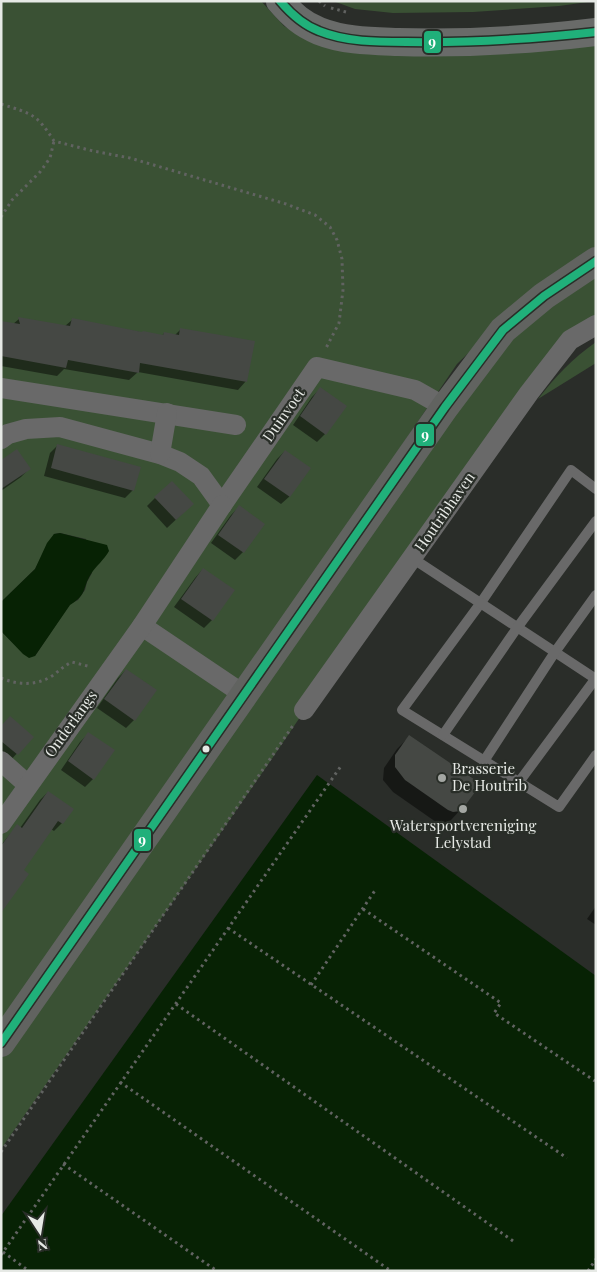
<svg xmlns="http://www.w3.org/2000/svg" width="597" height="1272" font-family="'Playfair Display',serif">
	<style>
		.green { fill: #3a5134 }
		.water { fill: #072204 }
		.shadow { fill: #0007 }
		.building { fill: #454844 }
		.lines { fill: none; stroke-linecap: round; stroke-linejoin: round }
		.path { stroke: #616361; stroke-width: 3; stroke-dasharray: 2.5 4; stroke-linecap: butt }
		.lane { stroke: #696969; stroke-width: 10 }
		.street { stroke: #696969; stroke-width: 20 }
		.secondary { stroke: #616360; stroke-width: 28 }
		.primary { stroke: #696b69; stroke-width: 28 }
		.bus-1-casing { stroke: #292e28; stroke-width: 11 }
		.bus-1 { stroke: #20b07a; stroke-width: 8 }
		.bus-dot { fill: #e6e9e5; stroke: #292e28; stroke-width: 2 }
		.poi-dot { fill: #a4a7a3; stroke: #292e28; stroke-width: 2 }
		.labels { text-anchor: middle; stroke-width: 4.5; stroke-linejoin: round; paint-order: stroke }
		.street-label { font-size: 15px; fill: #e6e9e5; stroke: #292e28 }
		.poi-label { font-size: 15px; fill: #e6e9e5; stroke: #292e28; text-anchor: start }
		.line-badge { stroke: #292e28; stroke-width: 2 }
		.badge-label { font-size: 14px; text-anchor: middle; font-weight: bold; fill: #fff }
	</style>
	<rect width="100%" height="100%" fill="#2a2d29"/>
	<g class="green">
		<path d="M 1,1 L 261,1 L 284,26 L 308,40 L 596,43 L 596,250 L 530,293 L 457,364 L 1,1035 L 1,631 L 14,644 L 35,656 L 70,604 L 78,600 L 85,590 L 87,582 L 92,573 L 86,539 L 60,533 L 54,534 L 35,569 L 1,602 Z"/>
		<path d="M 333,1 L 595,1 L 559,6 L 473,12 L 393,13 L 355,9 Z"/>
		<path d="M 596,272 L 596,321 L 470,466 L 269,763 L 1,1149 L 1,1059 L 506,342 Z"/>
		<path d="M 596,342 L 596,363 L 538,399 C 555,377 573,358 596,342 Z"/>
	</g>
	<g class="water">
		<path d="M 60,533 L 107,545 L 109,551 C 104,560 96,566 91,574 C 82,588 88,594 70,605 L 35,656 L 29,658 L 23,654 L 1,631 L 1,602 L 35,569 L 47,543 L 54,534 Z"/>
		<path d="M 317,775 L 596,976 L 596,1271 L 1,1271 L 1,1216 Z"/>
	</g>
	<g class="shadow">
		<path d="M 19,319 L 65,326 L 72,320 L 162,336 L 164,333 L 175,335 L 181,329 L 246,381 L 238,390 L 138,372 L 129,380 L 64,369 L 57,376 L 1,366 L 1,322 L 13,324 Z"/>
		<path d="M 320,389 L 325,434 L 317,442 L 293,425 L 312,397 Z"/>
		<path d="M 58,445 L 133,490 L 125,498 L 44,476 L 50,453 Z"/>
		<path d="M 285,451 L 290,496 L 281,504 L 257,487 L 277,459 Z"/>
		<path d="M 1,461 L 29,469 L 21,477 L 1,491 Z"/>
		<path d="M 155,498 L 184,512 L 167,528 L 147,506 Z"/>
		<path d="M 239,507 L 243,552 L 235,560 L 211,543 L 231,515 Z"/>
		<path d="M 203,569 L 212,620 L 204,628 L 174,607 L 195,578 Z"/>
		<path d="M 126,670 L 134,720 L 126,728 L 97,708 L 118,678 Z"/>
		<path d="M 1,726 L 32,737 L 9,762 L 1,756 Z"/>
		<path d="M 88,734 L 93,779 L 85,787 L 61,770 L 80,742 Z"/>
		<path d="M 409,737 L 463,807 L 451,820 L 443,824 L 436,822 L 393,792 L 383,780 L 384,768 L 397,749 Z"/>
		<path d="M 48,792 L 62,823 L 54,831 L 51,829 L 22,871 L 1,849 L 1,845 L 17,826 L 20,828 L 40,800 Z"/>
		<path d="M 596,906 L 596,925 L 587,919 Z"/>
	</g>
	<g class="building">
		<path d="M 18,317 L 70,326 L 72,318 L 142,332 L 143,331 L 163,335 L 164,332 L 179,335 L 180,328 L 255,341 L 247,382 L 140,363 L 139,373 L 68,360 L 66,368 L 1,356 L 1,321 L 20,324 Z"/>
		<path d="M 320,387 L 347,406 L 326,435 L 300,416 Z"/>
		<path d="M 57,444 L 141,467 L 134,491 L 51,468 Z"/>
		<path d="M 17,449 L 31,469 L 1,489 L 1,460 Z"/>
		<path d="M 285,450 L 311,468 L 290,497 L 264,479 Z"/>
		<path d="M 172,481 L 194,504 L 176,520 L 154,497 Z"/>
		<path d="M 239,505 L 265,524 L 244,553 L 218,535 Z"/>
		<path d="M 203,568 L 235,590 L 213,621 L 181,599 Z"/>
		<path d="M 126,669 L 157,690 L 135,721 L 104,699 Z"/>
		<path d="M 10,716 L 34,737 L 18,755 L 1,741 L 1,726 Z"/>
		<path d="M 88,732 L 115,750 L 94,780 L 68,761 Z"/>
		<path d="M 409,735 L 481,784 L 461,811 L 453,812 L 448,810 L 405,780 L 395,767 L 395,755 Z"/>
		<path d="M 48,791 L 74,809 L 63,824 L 58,821 L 24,870 L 29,874 L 1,913 L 1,846 L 17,824 L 22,828 Z"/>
	</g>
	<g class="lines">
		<g class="path">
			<path d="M 319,1 L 325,6"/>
			<path d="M 331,8 L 346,12"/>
			<path d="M 1,104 C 32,114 36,113 54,141 L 93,151 L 130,158 L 286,204 L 315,215 L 330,227 L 337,240 L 342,259 L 343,290 L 339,323 L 325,350"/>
			<path d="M 1,217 L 12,200 L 40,172 L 50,158 L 54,141"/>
			<path d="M 1,678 C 18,685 36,686 52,676 C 59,671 65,665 72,662 L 91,667"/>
			<path d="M 363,909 L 501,1003 L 494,1013 L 595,1081"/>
			<path d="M 228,928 L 567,1158"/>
			<path d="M 311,985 L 376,889"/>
			<path d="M 176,1004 L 513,1241"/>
			<path d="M 120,1082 L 391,1271"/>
			<path d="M 1,1152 L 294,724"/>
			<path d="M 63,1164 L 217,1271"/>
			<path d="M 3,1252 L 29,1271"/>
			<path d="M 1,1255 L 341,766"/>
			<path d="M 588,1271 L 596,1259"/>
		</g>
		<g class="lane">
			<path d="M 596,489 L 571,470 L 480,604 L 402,710 L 559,807 L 596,755"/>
			<path d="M 412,558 L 596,679"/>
			<path d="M 443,735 L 517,628 L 596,521"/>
			<path d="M 484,761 L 555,652 L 596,595"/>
			<path d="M 519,782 L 596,678"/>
		</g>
		<g class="street">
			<path d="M 1,388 L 236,425"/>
			<path d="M 1,439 L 8,434 L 26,429 L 60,427 L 160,454 L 180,462 L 201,476 L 222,505 L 317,367 L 415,390 L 445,407"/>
			<path d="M 160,454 L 167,413"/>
			<path d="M 142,626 L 243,694"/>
			<path d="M 304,710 L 529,393 L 570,340 L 596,325"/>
			<path d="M 1,761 L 28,785"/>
			<path d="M 1,824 L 142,626 L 222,505"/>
		</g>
		<path class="secondary" d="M 1,1043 L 445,407 L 503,330 L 544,296 L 596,261"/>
		<path class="primary" d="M 280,1 C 292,15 302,24 319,31 C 344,41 371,41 398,42 C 464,44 530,40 596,32"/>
		<g class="bus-1-casing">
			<g id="bus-1">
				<path d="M 280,1 C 291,14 303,25 319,31 C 346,42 377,42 406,42 C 469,43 533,39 596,32"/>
				<path d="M 1,1043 L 445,407 L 503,330 L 544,296 L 596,261"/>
			</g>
		</g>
		<use href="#bus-1" class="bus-1"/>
	</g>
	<circle class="bus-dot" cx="206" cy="749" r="4.5"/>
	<g class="poi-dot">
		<circle cx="442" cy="778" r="5"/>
		<circle cx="463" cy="809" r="5"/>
	</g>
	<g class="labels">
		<g class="street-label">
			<text transform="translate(284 415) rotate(-55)" y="5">Duinvoet</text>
			<text transform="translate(445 512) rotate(-55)" y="5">Houtribhaven</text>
			<text transform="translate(71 724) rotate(-54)" y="5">Onderlangs</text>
		</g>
		<g class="poi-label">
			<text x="452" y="774">Brasserie<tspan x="452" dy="17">De Houtrib</tspan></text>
			<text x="463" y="831" text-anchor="middle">Watersportvereniging<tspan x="463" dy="17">Lelystad</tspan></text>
		</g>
	</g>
	<g class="line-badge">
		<rect x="423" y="30" width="19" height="24" rx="5" fill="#20b07a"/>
		<rect x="415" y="423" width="20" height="24" rx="5" fill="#20b07a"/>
		<rect x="133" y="828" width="19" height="24" rx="5" fill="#20b07a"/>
	</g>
	<g class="badge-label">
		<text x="432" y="47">9</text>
		<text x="425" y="440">9</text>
		<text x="142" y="845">9</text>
	</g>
	<rect width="597" height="1272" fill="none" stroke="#e6e9e5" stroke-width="5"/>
	<g transform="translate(40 1232) rotate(168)" stroke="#292e28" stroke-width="4" paint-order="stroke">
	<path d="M0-4L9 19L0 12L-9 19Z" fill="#e6e9e5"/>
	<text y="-8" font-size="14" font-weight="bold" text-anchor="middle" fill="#e6e9e5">N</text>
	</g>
</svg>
